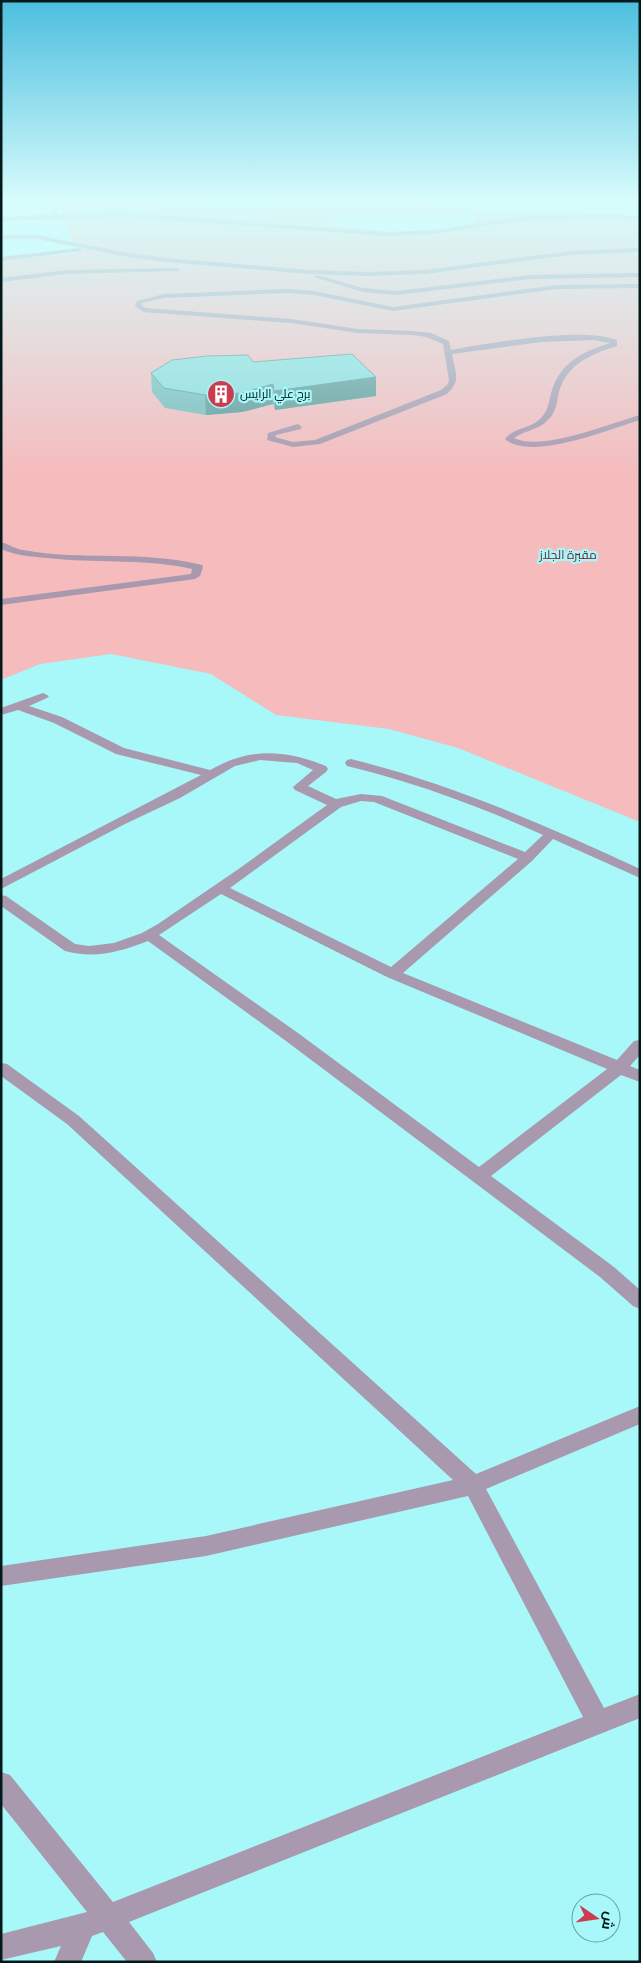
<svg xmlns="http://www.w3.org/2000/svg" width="641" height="1963" font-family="Cabin,Cairo,sans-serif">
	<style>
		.green { fill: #f5bbbd; fill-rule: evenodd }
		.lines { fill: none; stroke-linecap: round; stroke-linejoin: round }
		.minor { fill: #a899ae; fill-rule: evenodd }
		.wall { fill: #78bbbc }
		.shaded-wall { fill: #619999 }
		.building { fill: #8bdadb; stroke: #619999 }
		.labels { text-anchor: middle; stroke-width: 4.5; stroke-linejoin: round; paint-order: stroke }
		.far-poi-label { font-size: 12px; fill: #021a1a; stroke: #a8f8f9; text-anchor: start }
		.far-park-label { font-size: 12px; fill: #751527; stroke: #a8f8f9 }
	</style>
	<rect width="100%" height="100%" fill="#a8f8f9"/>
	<path class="green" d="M 69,202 L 130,202 L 136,204 L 255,208 L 431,206 L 440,210 L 578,211 C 592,218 622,215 640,217 L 640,822 L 458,748 L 389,729 L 276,715 L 211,674 L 111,654 L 40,664 L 1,680 L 1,261 L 77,253 L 63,216 L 63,204 ZM 342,214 L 473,215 L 476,224 L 432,231 L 389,232 L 327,225 Z"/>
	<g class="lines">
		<g class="minor">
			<path d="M 64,202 L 58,205 L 57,209 L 58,214 L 128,213 L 386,232 L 435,230 L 516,217 L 617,214 L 640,217 L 640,221 L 617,218 L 516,221 L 435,234 L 386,236 L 128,217 L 1,221 L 1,217 L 53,214 L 51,209 L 54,203 Z"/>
			<path d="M 259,202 L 533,202 L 520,206 L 262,206 Z"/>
			<path d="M 1,235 L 37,235 L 128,253 L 167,258 L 309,270 L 367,272 L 425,270 L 570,251 L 640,248 L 640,252 L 570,255 L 425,274 L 367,276 L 309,274 L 167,262 L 128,257 L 37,239 L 1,239 Z"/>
			<path d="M 79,248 L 81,249 L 81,251 L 1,261 L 1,257 Z"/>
			<path d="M 177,268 L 180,270 L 179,271 L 67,274 L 1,282 L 1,278 L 67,270 Z"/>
			<path d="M 640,273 L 640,277 L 531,279 L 397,295 L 363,292 L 314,277 L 317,275 L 363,288 L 397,291 L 531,275 Z"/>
			<path d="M 640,284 L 640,288 L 557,289 L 393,311 L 314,295 L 288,293 L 164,298 L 142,303 L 142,305 L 145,308 L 291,319 L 358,329 L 413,331 L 431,333 L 449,341 L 451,350 C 491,343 581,326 617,340 L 617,346 C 591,354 567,364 559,392 C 557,402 556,412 548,420 C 539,430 525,430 514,438 C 543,452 610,423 640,415 L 640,420 C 610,429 530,462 505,439 C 514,427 531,429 541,418 C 549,410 549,399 552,390 C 561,362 584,351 610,343 L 594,340 L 541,342 L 452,354 C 455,373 462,380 447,394 L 320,444 L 293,447 L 267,440 L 268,433 L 298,424 L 302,427 L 301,429 L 276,435 L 275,437 L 293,442 L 315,440 L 441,390 L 448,384 L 449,380 L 443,344 L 426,337 L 413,335 L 358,333 L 291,323 L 143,312 L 135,306 L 137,301 L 164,294 L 288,289 L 314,291 L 393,307 L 557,285 Z"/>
			<path d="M 1,542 C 9,544 15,549 23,550 C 82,561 143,550 202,565 L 203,567 L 200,576 L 195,579 L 1,605 L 1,599 L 191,574 L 192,569 C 149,559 102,563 58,559 C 38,557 20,557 1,549 Z"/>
			<path d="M 43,693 L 49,696 L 47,698 L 29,706 L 62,717 L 124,748 L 210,770 C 250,747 285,750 326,766 L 328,769 L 326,772 L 308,786 L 336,799 L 361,794 L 382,796 L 525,852 L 543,835 C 479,806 414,782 347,766 L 345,763 L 347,760 L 351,759 C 452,784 545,825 640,869 L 640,878 L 553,839 L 532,861 L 403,973 L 617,1060 L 634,1041 L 640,1040 L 640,1055 L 630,1066 L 640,1070 L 640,1082 L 621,1075 L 491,1176 L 614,1267 L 640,1290 L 640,1309 L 633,1306 L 600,1277 L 286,1041 L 148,941 C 120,952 94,959 65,951 L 1,906 L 1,895 L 6,896 L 75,944 L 89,946 L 114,943 L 142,933 L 158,924 L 240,868 L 327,805 L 295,790 L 293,787 L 313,770 L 297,763 L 260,760 L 235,766 L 180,798 L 125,824 L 1,889 L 1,879 L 201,775 L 116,754 L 54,723 L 18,710 L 1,715 L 1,708 ZM 361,801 L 374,802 L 518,859 L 391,967 L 230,888 L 341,807 ZM 221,894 L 387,977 L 607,1069 L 479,1167 L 298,1033 L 159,935 Z"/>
			<path d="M 1,1063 L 7,1064 L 79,1116 L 476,1474 L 640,1406 L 640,1424 L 486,1489 L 604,1708 L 640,1694 L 640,1718 L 129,1922 L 153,1953 L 157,1962 L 127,1962 L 103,1932 L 92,1936 L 81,1962 L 54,1962 L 61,1946 L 1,1960 L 1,1934 L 87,1912 L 1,1804 L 1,1772 L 10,1775 L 113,1902 L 583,1717 L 468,1496 L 206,1556 L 1,1586 L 1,1566 L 206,1536 L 453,1480 L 67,1124 L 1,1076 Z"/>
		</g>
	</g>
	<path class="wall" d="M 253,362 L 376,377 L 376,396 L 275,410 L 273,404 L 242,412 L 206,415 L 165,408 L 152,392 L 151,373 Z"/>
	<g class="shaded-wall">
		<path d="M 376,377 L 376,396 L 275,410 L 274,391 Z"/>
		<path d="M 273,384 L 273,404 L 242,412 L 206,415 L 205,395 Z"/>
	</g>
	<path class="building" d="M 352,354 L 376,377 L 274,391 L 273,384 L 242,393 L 205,395 L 164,388 L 151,373 L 172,360 L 207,356 L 248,355 L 253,362 Z"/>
	<linearGradient id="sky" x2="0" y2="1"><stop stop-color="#4cbedf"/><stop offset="0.42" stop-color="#d8fcfc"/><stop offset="1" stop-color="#d8fcfc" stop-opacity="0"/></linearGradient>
	<rect width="641" height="477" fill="url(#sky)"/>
	<defs>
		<g id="building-disc" transform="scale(1.4375)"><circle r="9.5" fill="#cc3c51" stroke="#a8f8f9"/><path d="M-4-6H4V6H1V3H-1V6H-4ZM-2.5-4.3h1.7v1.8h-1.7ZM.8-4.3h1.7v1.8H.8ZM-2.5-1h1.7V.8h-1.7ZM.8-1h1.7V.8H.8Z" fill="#fff"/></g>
	</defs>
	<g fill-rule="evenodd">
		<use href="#building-disc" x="221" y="394"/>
	</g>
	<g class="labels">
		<g class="far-poi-label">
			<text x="240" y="398">برج علي الرايس</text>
		</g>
		<g class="far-park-label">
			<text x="568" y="559">مقبرة الجلاز</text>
		</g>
	</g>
	<rect width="641" height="1963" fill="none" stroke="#021a1a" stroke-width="5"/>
	<g transform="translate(596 1918) rotate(103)"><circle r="24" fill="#a8f8f9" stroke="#669fa0"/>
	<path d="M0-4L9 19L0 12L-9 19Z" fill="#cc3c51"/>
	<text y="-8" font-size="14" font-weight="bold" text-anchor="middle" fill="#021a1a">ش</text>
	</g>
</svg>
